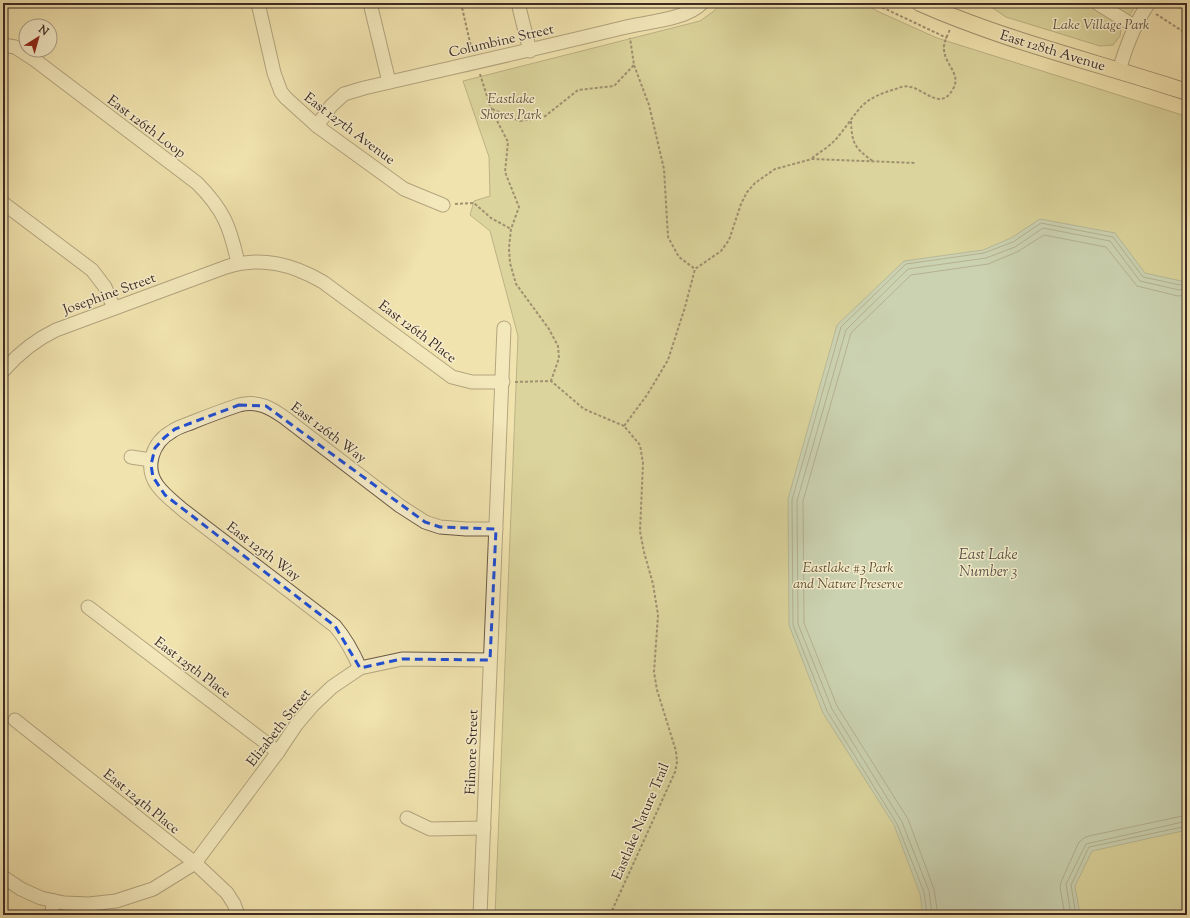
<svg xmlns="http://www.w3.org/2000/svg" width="1190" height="918" font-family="'Sorts Mill Goudy',serif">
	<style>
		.green { fill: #c1c185; stroke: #7f7654 }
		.water { fill: #9dbdb3; stroke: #77837a }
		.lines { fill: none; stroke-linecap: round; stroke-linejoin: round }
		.shore { stroke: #6d746c; stroke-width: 1 }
		.minor-casing { stroke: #6a5946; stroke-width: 15 }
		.major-casing { stroke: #3d2b24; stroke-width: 18 }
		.path { stroke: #3d2b24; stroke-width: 2; stroke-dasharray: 3 2; stroke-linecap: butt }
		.minor { stroke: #f6edca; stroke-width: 13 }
		.major { stroke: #f1e3ae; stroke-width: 16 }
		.marked { fill: none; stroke: #1d4ed8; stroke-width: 3; stroke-dasharray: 8 5; stroke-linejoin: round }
		.labels { text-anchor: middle; stroke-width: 3; stroke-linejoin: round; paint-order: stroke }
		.park-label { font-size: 14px; font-style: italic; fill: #5e503c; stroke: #f6edca }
		.street-label { font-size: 14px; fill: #3d2b24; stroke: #f6edca }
		.water-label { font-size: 15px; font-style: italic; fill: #555048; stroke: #f6edca }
	</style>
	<rect width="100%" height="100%" fill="#f1e3ae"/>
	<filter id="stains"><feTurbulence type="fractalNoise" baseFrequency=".005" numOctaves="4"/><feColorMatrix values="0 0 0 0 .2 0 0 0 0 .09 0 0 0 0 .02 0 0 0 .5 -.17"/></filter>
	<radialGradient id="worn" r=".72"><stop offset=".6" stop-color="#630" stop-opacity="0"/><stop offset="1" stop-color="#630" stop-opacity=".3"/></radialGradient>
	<g class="green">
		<path d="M 721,3 L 864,3 L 877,11 L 937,38 L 1179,114 L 1187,118 L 1187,915 L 495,915 L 518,336 L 490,231 L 470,215 L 474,201 L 490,196 L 489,157 L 463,81 L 700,21 L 714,11 Z"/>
		<path d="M 985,3 L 1137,3 L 1121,29 L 1120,36 L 1113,45 L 1100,46 L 1006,17 Z"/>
	</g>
	<path class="water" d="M 1040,219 L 1115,233 L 1145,273 L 1181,281 L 1187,278 L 1187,830 L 1092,851 L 1075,886 L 1080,915 L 923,915 L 920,894 L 894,825 L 823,713 L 789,625 L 788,499 L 837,325 L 904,261 L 983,250 L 1011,238 Z"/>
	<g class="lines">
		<g class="shore">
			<path d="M 927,915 L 924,892 L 897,824 L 827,711 L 793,625 L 792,500 L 841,327 L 906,264 L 984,253 L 1013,242 L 1041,223 L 1113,237 L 1143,277 L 1180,285 L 1187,283"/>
			<path d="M 932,915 L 929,891 L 902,822 L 832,709 L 798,624 L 797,501 L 846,330 L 908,269 L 986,258 L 1015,247 L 1043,228 L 1110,241 L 1140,281 L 1179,290 L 1187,288"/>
			<path d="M 938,915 L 934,889 L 908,819 L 837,706 L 804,623 L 803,501 L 851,333 L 911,275 L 988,264 L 1017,252 L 1044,235 L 1106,247 L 1137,286 L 1178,296 L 1187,295"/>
			<path d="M 1065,915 L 1060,888 L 1061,882 L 1079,842 L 1084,838 L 1089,836 L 1187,815"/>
			<path d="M 1071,915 L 1066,884 L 1086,844 L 1187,821"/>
			<path d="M 1076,915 L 1071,885 L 1089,847 L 1187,826"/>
		</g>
		<g class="minor-casing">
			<g id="minor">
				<path d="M 258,3 L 274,73 L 281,92 L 286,98 L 317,126 L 404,189 L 443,205"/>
				<path d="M 370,3 L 389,82"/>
				<path d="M 518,3 L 530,51"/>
				<path d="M 1097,3 L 1134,26"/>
				<path d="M 3,45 L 15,47 L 35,60 L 197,183 C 224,210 230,227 238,263"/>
				<path d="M 1119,71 C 1126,46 1134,24 1149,3"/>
				<path d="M 317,126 L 331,106 L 344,94 L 364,88 C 450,68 536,49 622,28 C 645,22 686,20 702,3"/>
				<path d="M 3,203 L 92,270 L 105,287 L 114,308"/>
				<path d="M 3,371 C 18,354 35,340 56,330 L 226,267 C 261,256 292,264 323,282 L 452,377 L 472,382 L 503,382"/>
				<path d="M 131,457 L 151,460"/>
				<path d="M 88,607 L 278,752"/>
				<path d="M 360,668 C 353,652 346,639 335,626 L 183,510 C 174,502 164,495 157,485 C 144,467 153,442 171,432 C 177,427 186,425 193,422 C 208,416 224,410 239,405 C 258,400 271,408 285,418 L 400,506 L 425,522 L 440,527 L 466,529 L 496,529"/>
				<path d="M 15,720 L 195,863 L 227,893 L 234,904 L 238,915"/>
				<path d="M 407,818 L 430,829 L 484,828"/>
				<path d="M 3,877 L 21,889 L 41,898 L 64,903 L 89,904 L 116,901 L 153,889 L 195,863 L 278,752 L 296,725 L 313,705 L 332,687 L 360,668 L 402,659 L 490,660"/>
				<path d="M 51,915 L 54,901"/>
				<path d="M 480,915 L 504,328"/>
			</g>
		</g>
		<g class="major-casing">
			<path id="major" d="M 920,3 C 999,38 1083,59 1165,85 L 1187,92"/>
		</g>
		<g class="path">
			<path d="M 461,3 L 472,51"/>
			<path d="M 873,3 L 947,38"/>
			<path d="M 1156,14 L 1187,34"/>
			<path d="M 634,65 L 649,105 L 664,169 L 668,237 L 679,257 L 695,269"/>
			<path d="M 480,74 L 491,109 L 508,142 L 505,172 L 519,207 L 511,229 L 509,248 L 510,263 L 516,284 L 549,329 L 558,346 L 559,358 L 551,381"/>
			<path d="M 492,109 L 520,121 L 544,117 L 578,90 L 614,86 L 634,65 L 630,38"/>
			<path d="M 851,121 C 852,145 855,148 874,162"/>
			<path d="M 812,158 C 820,152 830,146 836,139 C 845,129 852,117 861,107 C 870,97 885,92 899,88 C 902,86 907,86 911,87 C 925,90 941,111 953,89 C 962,74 944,64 944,49 C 943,43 948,35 950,29"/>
			<path d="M 455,204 L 474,203 L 491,218 L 511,229"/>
			<path d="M 515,382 L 551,381 L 584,409 L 624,426"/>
			<path d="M 610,915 L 675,772 L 677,762 L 676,751 L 657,690 L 654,672 L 658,615 L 653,584 L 644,552 L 640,531 L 643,463 L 640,445 L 624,426 L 647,395 L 668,360 L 685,307 L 695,269 L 721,251 L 729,240 L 741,204 L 747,192 L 755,183 L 775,169 L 812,159 L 916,163"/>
		</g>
		<use href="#minor" class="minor"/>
		<use href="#major" class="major"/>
	</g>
	<path d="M0 0H1190V918H0ZM 239,405 L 266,406 L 425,522 L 440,527 L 496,529 L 490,660 L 402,659 L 360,668 L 335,626 L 165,495 L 153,477 L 151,465 L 155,448 L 164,438 L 175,429 Z" fill="#f1e3ae" fill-opacity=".55" fill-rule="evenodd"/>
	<path class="marked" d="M 239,405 L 266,406 L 425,522 L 440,527 L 496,529 L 490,660 L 402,659 L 360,668 L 335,626 L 165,495 L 153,477 L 151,465 L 155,448 L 164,438 L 175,429 Z"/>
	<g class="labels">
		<g class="park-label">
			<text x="1101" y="29">Lake Village Park</text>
			<text x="511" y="103">Eastlake<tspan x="511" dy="16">Shores Park</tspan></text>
			<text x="848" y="572">Eastlake #3 Park<tspan x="848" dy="16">and Nature Preserve</tspan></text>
		</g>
		<g class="street-label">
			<text transform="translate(501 40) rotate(-13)" y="5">Columbine Street</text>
			<text transform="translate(1053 50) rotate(17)" y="5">East 128th Avenue</text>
			<text transform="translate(147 126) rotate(37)" y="5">East 126th Loop</text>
			<text transform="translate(350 128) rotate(37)" y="5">East 127th Avenue</text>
			<text transform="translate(109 293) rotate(-20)" y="5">Josephine Street</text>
			<text transform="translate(418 331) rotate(37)" y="5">East 126th Place</text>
			<text transform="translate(329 432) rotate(37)" y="5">East 126th Way</text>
			<text transform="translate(264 551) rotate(37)" y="5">East 125th Way</text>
			<text transform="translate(193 667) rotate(37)" y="5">East 125th Place</text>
			<text transform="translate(278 727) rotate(-52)" y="5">Elizabeth Street</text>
			<text transform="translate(471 752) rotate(-88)" y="5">Filmore Street</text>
			<text transform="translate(142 801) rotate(39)" y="5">East 124th Place</text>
			<text transform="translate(640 821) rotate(-67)" y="5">Eastlake Nature Trail</text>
		</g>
		<g class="water-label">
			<text x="988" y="559">East Lake<tspan x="988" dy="17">Number 3</tspan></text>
		</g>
	</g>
	<rect width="1190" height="918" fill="none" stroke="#f1e3ae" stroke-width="16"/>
	<rect x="4" y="4" width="1182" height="910" fill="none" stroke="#3d2b24" stroke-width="2"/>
	<rect x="8" y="8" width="1174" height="902" fill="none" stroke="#3d2b24"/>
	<g transform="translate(38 38) rotate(37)"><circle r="19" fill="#f6edca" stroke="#ac9f88"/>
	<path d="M0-3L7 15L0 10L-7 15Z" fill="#8f2418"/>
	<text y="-6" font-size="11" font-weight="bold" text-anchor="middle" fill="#3d2b24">N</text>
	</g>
	<rect width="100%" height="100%" filter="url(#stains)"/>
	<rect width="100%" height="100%" fill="url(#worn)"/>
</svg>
